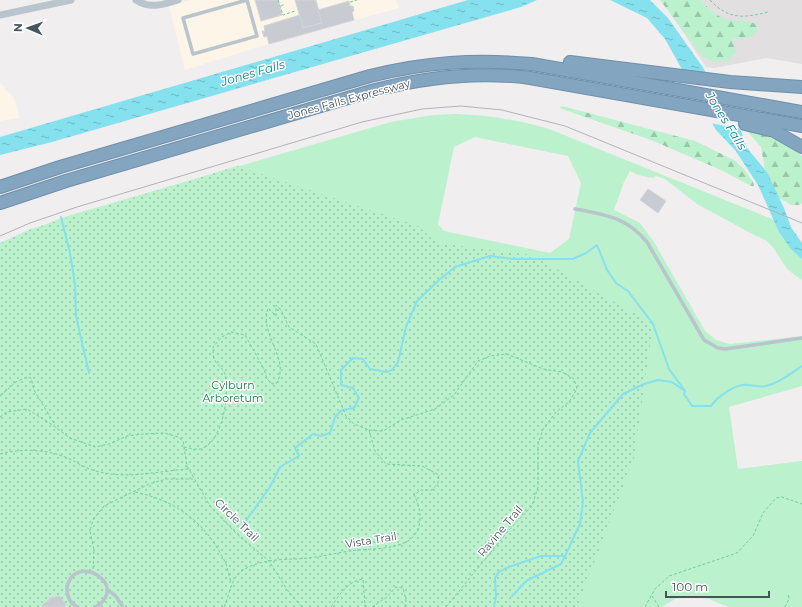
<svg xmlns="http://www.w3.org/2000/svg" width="802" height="607" font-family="Montserrat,sans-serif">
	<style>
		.commercial { fill: #fdf5e7 }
		.education { fill: #e2dfe1 }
		.forest { fill: url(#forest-firs) }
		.park { fill: #bbf1cc; fill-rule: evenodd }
		.garden { fill: url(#garden-dots) }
		.water { fill: url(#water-ripples) }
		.pier { fill: #f1eeef }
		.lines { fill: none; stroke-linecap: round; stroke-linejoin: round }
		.stream { stroke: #86e1ef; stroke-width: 2 }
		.building { fill: #c8ccd2; stroke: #d2d5da }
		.highway-casing { stroke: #6f90ab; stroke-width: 14 }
		.path { stroke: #72d09b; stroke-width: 1; stroke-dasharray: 3 2; stroke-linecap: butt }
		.lane { stroke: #b9c4cc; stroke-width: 3.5 }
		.street { stroke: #b9c4cc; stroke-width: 7 }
		.highway { stroke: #84a5c0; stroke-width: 12 }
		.tram { stroke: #b0b4b9; stroke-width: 1 }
		.labels { text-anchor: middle; stroke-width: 3; stroke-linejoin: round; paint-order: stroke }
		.street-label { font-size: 11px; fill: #46545d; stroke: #fff }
		.park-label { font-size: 11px; fill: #138243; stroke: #fff }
		.water-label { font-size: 12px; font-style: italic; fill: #087c8f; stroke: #fff }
	</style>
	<defs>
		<pattern id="forest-firs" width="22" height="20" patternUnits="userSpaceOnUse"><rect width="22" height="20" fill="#bbf1cc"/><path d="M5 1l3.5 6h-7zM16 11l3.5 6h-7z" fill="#9ac6a9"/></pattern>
		<pattern id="garden-dots" width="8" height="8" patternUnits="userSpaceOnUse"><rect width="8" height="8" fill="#bbf1cc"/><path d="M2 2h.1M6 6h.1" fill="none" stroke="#9ac6a9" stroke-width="1.8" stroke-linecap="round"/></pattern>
		<pattern id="water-ripples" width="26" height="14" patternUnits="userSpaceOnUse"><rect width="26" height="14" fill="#86e1ef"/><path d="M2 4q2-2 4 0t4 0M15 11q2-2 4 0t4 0" fill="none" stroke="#6fb9c5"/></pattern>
	</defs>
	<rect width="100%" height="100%" fill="#f1eeef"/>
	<g class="commercial">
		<path d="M 191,0 L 396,0 L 399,8 L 265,45 L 185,70 L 169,6 Z"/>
		<path d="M 0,83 L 14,98 L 20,118 L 0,121 Z"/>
	</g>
	<path class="education" d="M 662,0 L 802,0 L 802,64 L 766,58 L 714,68 L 706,67 Z"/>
	<g class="forest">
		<path d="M 660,0 L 700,0 C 707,7 716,16 725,19 C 736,22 746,20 756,24 L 758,30 C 750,39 743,39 732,38 L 736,52 L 728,61 L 715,62 L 702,56 Z"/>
		<path d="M 562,106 L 695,141 L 734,160 L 744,169 L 753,182 L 754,186 L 751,186 L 721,170 L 651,140 L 562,109 L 560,107 Z"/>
		<path d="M 747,131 C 769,135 785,140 802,156 L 802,203 L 800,205 L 791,205 L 773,194 L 767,182 L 761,147 Z"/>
	</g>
	<path class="park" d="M 456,114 C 489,115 518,120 549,129 L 787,225 L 802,253 L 802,280 C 797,276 789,272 785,266 C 777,254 772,240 756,236 L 697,204 L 665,179 L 656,176 L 653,178 L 638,175 L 630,171 L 624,182 L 614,210 L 640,223 L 654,242 L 705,331 L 716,340 L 730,344 L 802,336 L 802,386 L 729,407 L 738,469 L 802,461 L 802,607 L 728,607 L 709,599 L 689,596 L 675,599 L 662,607 L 0,607 L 0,243 L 64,217 L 391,122 L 433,115 ZM 475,137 L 568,156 L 581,183 L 569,239 L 550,253 L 444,231 L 438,224 L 454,147 Z"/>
	<path class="garden" d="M 237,166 L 418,226 L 437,243 L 532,255 L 653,324 L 634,458 L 577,607 L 0,607 L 0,243 L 31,229 Z"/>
	<g class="water">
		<path d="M 468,0 L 537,0 L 521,7 L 52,142 L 0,155 L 0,137 Z"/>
		<path d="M 610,0 L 650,0 L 668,18 L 702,66 L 741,131 L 747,148 L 767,172 L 784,208 L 791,227 L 802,243 L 802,259 L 791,249 L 779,232 L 758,185 L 735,150 L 716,130 L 665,39 L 647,18 Z"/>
	</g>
	<path class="pier" d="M 687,82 L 717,87 L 741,129 L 710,123 Z"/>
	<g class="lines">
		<g class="stream">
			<path d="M 61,217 L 70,253 L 75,284 L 76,316 L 89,373"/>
			<path d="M 245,522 L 270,487 L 280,467 L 299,456 L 295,448 L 313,434 L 321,436 L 330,433 L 335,417 L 342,410 L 354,408 L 359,398 L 353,388 L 341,385 L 341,370 L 353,358 L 363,359 L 370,369 L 386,372 L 392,370 L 398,362 L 406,327 L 417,301 L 439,280 L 455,267 L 490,256 L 514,259 L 573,259 L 586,253 L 597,245 L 607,270 L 616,283 L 628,291 L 653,324 L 669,369 L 685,391"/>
			<path d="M 512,596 L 526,581 L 561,564 L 565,556"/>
			<path d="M 494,607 L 496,596 L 495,578 L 499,572 L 506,568 L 541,556 L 565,556 L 580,524 L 583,502 L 578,461 L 590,433 L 623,394 L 644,384 L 658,380 L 672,382 L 685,391 L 684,394 L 692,406 L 711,406 C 717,397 736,383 748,385 C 754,385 760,388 766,386 C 780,383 791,373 802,366"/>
		</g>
	</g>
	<g class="building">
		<path d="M 255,0 L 278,0 L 282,15 L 261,21 Z"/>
		<path d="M 295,0 L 316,0 L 322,23 L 303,28 Z"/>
		<path d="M 349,1 L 350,6 L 353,6 L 354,11 L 352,12 L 354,20 L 269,44 L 267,36 L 264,37 L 262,31 L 265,31 L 264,26 L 300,15 L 303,28 L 322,23 L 318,10 Z"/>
		<path d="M 648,189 L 666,201 L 658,213 L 640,200 Z"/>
		<path d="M 59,596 L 66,604 L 65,607 L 43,607 L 42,605 L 49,600 L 49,598 Z"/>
	</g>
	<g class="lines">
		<g class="highway-casing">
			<g id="highway">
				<path d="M 570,62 L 730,82 L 802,87"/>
				<path d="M 745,124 L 774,131 L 802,147"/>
				<path d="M 0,187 L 60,167 L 370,76 C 426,62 474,59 532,64 L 802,112"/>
				<path d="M 0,203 L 66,181 L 375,90 C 426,77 477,71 530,78 L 802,126"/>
			</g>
		</g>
		<g class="path">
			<path d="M 278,0 L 283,15 L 295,11"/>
			<path d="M 710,0 C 729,20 743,18 768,12"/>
			<path d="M 350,2 L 357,0"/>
			<path d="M 281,6 L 285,4"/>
			<path d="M 0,396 L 16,382 L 27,377 L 31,378 L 34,390 L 55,425"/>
			<path d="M 0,417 L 7,412 L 27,409 L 51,424 L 70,438 L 95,447 L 109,444 L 127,436 L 143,434 L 164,433 L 178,437 L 183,441 L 187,466 L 210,506 L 236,533 L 269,561 L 288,591 L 302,607"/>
			<path d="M 184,447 C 190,448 198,451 203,448 C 223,440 230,393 225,374 C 223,368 217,365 214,359 C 213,355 213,350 213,347 L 222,337 L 231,332 L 245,335 L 264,369 L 267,379 L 272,384 L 277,383 C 290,357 259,336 268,308 L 276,316 L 276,305 L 281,310 L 289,327 L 316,344 L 346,416 L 354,424 L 369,430 L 383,431 L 401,420 L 435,409 L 454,395 L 478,361 L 490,356 L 507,354 L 543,369 L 562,372 L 574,379 L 577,389 L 569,402 L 556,412 L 543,429 L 538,444 L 538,487 L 532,506 L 509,530 L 446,607"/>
			<path d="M 0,454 C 24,448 49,449 72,460 C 81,465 89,470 100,472 C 128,479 160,471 188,469"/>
			<path d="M 135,492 C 178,501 207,524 226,564 C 228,570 229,576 231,582"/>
			<path d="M 93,569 L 94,550 L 90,531 L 93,520 L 104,506 L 149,484 L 166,479 L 193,479"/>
			<path d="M 652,596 L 659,607"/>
			<path d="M 224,607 C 232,590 229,575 251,566 C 269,558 290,560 308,558 C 325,556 341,552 357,550 C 373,549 394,549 408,541 C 424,531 422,509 414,495 L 421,490 L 432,490 L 438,483 L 439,475 L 422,466 L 386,464 L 375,451 L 369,430"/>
			<path d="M 331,607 C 339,595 348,581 363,579 L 365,607"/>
			<path d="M 372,607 L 387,597 L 396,587 L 403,588 L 406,600 L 405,607"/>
			<path d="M 645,607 L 655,589 L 669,576 L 737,553 L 753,536 L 763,513 L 776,498 L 782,497 L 802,504"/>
			<path d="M 785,607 L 789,599 L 788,594"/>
		</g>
		<g class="lane">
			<path d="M 247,0 L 257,36 L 193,54 L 183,18 Z"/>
			<path d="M 575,209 C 606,215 626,217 647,242 L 704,340 L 718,348 L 725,349 L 802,338"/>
			<path d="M 107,590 L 115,595 L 123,607"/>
			<path d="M 77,607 C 70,603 67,597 67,589 C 71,551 132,583 96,607"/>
		</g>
		<g class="street">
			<path d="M 136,0 C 150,9 163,5 178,0"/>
			<path d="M 0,15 L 71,0"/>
		</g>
		<use href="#highway" class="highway"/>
		<path class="tram" d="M 0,236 L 30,223 L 77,207 L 362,122 L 422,109 L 461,106 L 502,110 L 565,126 L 802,223"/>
	</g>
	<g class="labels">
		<g class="street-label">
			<text transform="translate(349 99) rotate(-15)" y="4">Jones Falls Expressway</text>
			<text transform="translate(237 520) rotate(44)" y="4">Circle Trail</text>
			<text transform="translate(500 531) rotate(-50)" y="4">Ravine Trail</text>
			<text transform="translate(371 540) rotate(-9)" y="4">Vista Trail</text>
		</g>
		<g class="park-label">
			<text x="233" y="389">Cylburn<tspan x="233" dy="13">Arboretum</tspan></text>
		</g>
		<g class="water-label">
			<text transform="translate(253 73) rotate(-16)" y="4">Jones Falls</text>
			<text transform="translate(726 121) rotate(58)" y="4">Jones Falls</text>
		</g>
	</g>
	<g transform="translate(28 28) rotate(272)" stroke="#ffffff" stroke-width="3" paint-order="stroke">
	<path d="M0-3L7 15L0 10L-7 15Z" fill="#46545d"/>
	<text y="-6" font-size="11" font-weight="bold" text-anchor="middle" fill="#46545d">N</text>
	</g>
	<path d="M666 591v6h103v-6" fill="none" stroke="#46545d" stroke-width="2"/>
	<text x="672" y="591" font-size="12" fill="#46545d" stroke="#ffffff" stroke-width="3" paint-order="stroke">100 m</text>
</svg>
